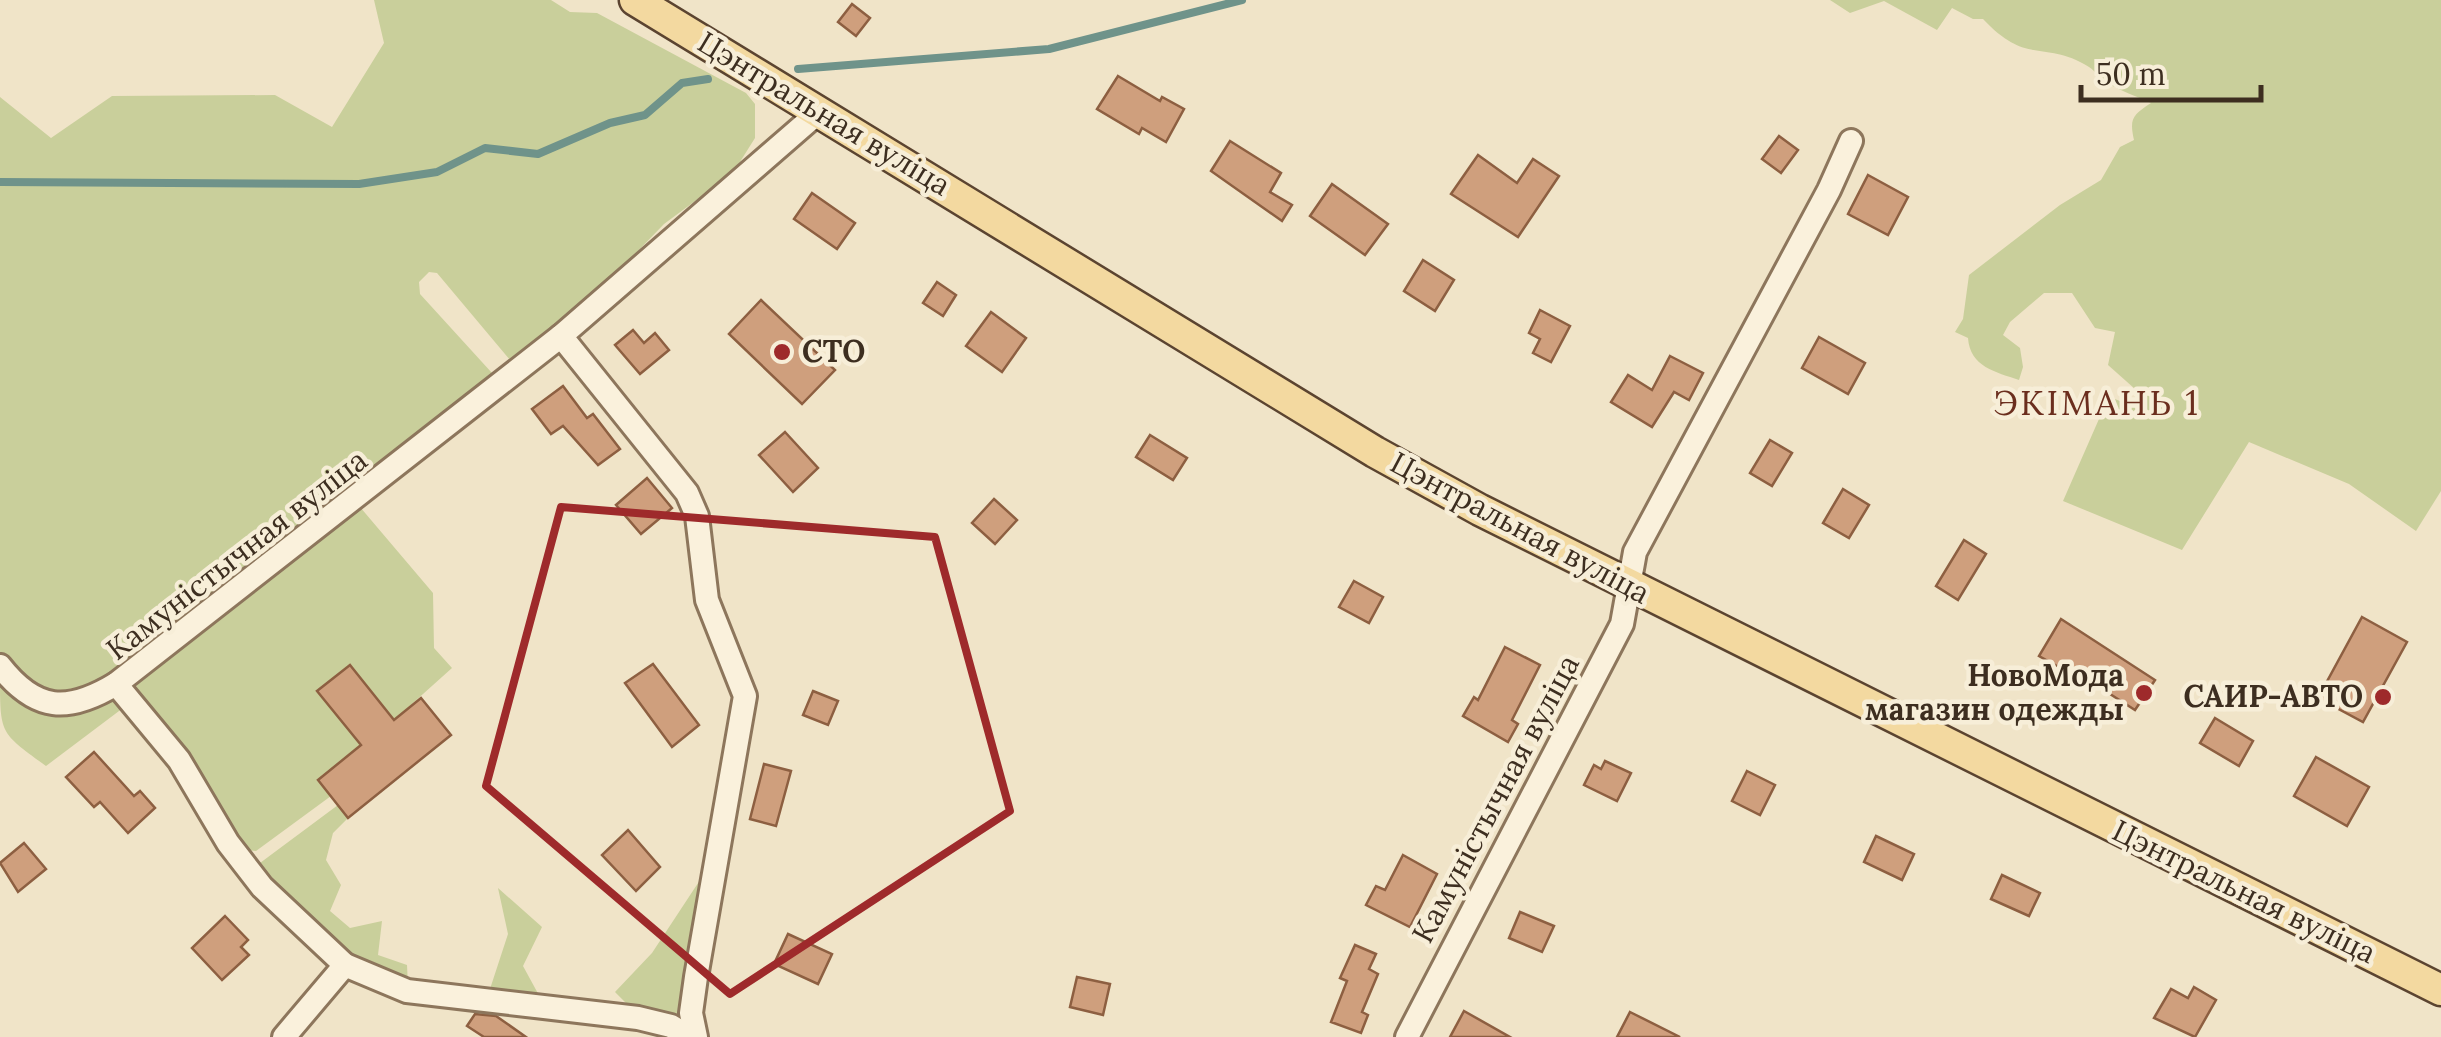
<svg xmlns="http://www.w3.org/2000/svg" width="2441" height="1037" font-family="Lora,serif">
	<style>
		.green { fill: #c9cf9b }
		.lines { fill: none; stroke-linecap: round; stroke-linejoin: round }
		.stream { stroke: #6f938a; stroke-width: 8 }
		.building { fill: #cf9f7d; stroke: #8d5f41; stroke-width: 2.5 }
		.minor-casing { stroke: #8d765c; stroke-width: 28 }
		.major-casing { stroke: #5b4430; stroke-width: 35 }
		.minor { stroke: #faf1dc; stroke-width: 22 }
		.major { stroke: #f3d9a0; stroke-width: 30 }
		.marked { fill: none; stroke: #9e2a2b; stroke-width: 8; stroke-linejoin: round }
		.poi-dot { fill: #9e2a2b; stroke: #f7eed8; stroke-width: 4 }
		.labels { text-anchor: middle; stroke-width: 9; stroke-linejoin: round; paint-order: stroke }
		.street-label { font-size: 30px; fill: #3d2e20; stroke: #f7eed8 }
		.poi-label { font-size: 30px; font-weight: bold; fill: #3d2e20; stroke: #f7eed8; text-anchor: end }
		.quarter-label { font-size: 35px; letter-spacing: 2.5px; fill: #6b2e1e; stroke: #f7eed8 }
	</style>
	<rect width="100%" height="100%" fill="#f0e4c8"/>
	<g class="green">
		<path d="M 374,0 L 551,0 L 570,12 L 597,13 L 746,93 L 755,104 L 755,138 L 733,173 L 664,224 L 608,282 L 524,355 L 510,360 L 437,273 L 429,272 L 419,282 L 420,294 L 492,373 L 456,410 L 113,678 C 54,704 44,704 0,655 L 0,97 L 51,138 L 112,96 L 275,95 L 332,127 L 384,43 Z"/>
		<path d="M 1830,0 L 2441,0 L 2441,491 L 2416,531 L 2349,484 L 2249,442 L 2182,550 L 2063,501 L 2106,403 L 2115,399 L 2139,409 L 2144,397 L 2108,365 L 2115,332 L 2095,328 L 2072,293 L 2044,293 L 2010,322 L 2003,335 L 2020,348 L 2023,367 L 2019,380 C 1996,372 1970,367 1968,338 L 1955,332 L 1963,319 L 1969,275 L 2060,205 L 2101,180 L 2120,147 L 2134,140 C 2129,118 2133,115 2151,103 C 2136,96 2121,91 2107,83 C 2099,79 2096,71 2089,67 C 2044,39 2028,67 1983,19 L 1973,19 L 1952,8 L 1937,30 L 1884,1 L 1850,13 Z"/>
		<path d="M 360,507 L 433,593 L 434,648 L 452,668 L 394,720 L 350,665 L 318,691 L 361,745 L 318,780 L 331,796 L 256,851 L 246,850 L 135,695 L 138,675 Z"/>
		<path d="M 0,676 C 25,701 46,726 83,710 C 95,705 100,700 114,699 L 123,708 L 46,766 C 0,732 0,735 0,676 Z"/>
		<path d="M 338,805 L 348,818 L 333,833 L 326,860 L 341,885 L 330,911 L 350,928 L 382,921 L 378,955 L 407,965 L 408,986 L 343,957 L 258,870 L 260,863 Z"/>
		<path d="M 704,874 L 686,1013 L 673,1033 L 637,1031 L 627,1015 L 627,1004 L 615,992 L 652,953 Z"/>
		<path d="M 498,888 L 542,927 L 523,966 L 541,999 L 489,992 L 508,934 Z"/>
	</g>
	<g class="lines">
		<g class="stream">
			<path d="M 798,69 L 1049,49 L 1242,0"/>
			<path d="M 0,182 L 359,184 L 437,172 L 485,148 L 538,154 L 610,123 L 645,115 L 682,83 L 708,79"/>
		</g>
	</g>
	<g class="building">
		<path d="M 852,4 L 870,18 L 856,36 L 838,22 Z"/>
		<path d="M 1118,76 L 1160,101 L 1162,97 L 1184,109 L 1166,142 L 1142,128 L 1139,134 L 1097,109 Z"/>
		<path d="M 1779,136 L 1798,150 L 1781,173 L 1762,159 Z"/>
		<path d="M 1230,141 L 1281,173 L 1270,192 L 1292,205 L 1282,221 L 1211,171 Z"/>
		<path d="M 1478,155 L 1517,183 L 1533,159 L 1559,176 L 1518,237 L 1451,194 Z"/>
		<path d="M 1868,175 L 1908,197 L 1888,235 L 1848,214 Z"/>
		<path d="M 1332,184 L 1388,224 L 1365,255 L 1310,216 Z"/>
		<path d="M 812,193 L 855,223 L 837,249 L 794,219 Z"/>
		<path d="M 1423,260 L 1454,280 L 1435,311 L 1404,291 Z"/>
		<path d="M 937,282 L 956,295 L 943,316 L 923,303 Z"/>
		<path d="M 761,300 L 835,370 L 802,404 L 729,334 Z"/>
		<path d="M 1540,310 L 1570,326 L 1551,362 L 1533,353 L 1540,339 L 1529,333 Z"/>
		<path d="M 991,312 L 1026,338 L 1002,372 L 966,346 Z"/>
		<path d="M 633,330 L 644,343 L 655,333 L 669,350 L 640,374 L 615,345 Z"/>
		<path d="M 1819,337 L 1865,363 L 1848,394 L 1802,368 Z"/>
		<path d="M 1670,356 L 1703,373 L 1689,400 L 1674,392 L 1652,427 L 1611,402 L 1628,375 L 1652,390 Z"/>
		<path d="M 563,386 L 587,418 L 593,414 L 620,449 L 598,465 L 563,426 L 551,434 L 532,409 Z"/>
		<path d="M 785,432 L 818,468 L 793,492 L 759,455 Z"/>
		<path d="M 1150,435 L 1187,458 L 1173,480 L 1136,457 Z"/>
		<path d="M 1770,440 L 1792,453 L 1772,486 L 1750,473 Z"/>
		<path d="M 647,478 L 672,508 L 641,534 L 616,505 Z"/>
		<path d="M 1843,489 L 1869,505 L 1849,538 L 1823,523 Z"/>
		<path d="M 994,499 L 1017,520 L 995,544 L 972,523 Z"/>
		<path d="M 1964,540 L 1986,554 L 1958,600 L 1936,586 Z"/>
		<path d="M 1354,581 L 1383,597 L 1369,623 L 1339,607 Z"/>
		<path d="M 2362,617 L 2407,642 L 2363,722 L 2318,698 Z"/>
		<path d="M 2061,619 L 2155,680 L 2135,710 L 2068,667 L 2066,671 L 2039,656 Z"/>
		<path d="M 1505,647 L 1540,665 L 1512,720 L 1518,724 L 1508,742 L 1463,716 L 1474,697 L 1478,700 Z"/>
		<path d="M 653,664 L 699,725 L 672,747 L 625,683 Z"/>
		<path d="M 350,665 L 394,720 L 421,698 L 451,735 L 348,818 L 318,780 L 361,745 L 317,691 Z"/>
		<path d="M 813,691 L 838,701 L 828,725 L 803,715 Z"/>
		<path d="M 2215,718 L 2253,741 L 2239,766 L 2200,743 Z"/>
		<path d="M 94,752 L 134,796 L 140,791 L 155,808 L 128,833 L 100,802 L 94,807 L 66,777 Z"/>
		<path d="M 2316,757 L 2369,787 L 2347,826 L 2294,796 Z"/>
		<path d="M 1605,761 L 1631,773 L 1617,801 L 1584,785 L 1594,765 L 1601,769 Z"/>
		<path d="M 764,764 L 791,771 L 776,826 L 750,819 Z"/>
		<path d="M 1747,771 L 1775,785 L 1760,815 L 1732,801 Z"/>
		<path d="M 628,830 L 660,867 L 636,891 L 602,855 Z"/>
		<path d="M 1876,836 L 1914,854 L 1902,880 L 1864,862 Z"/>
		<path d="M 24,843 L 46,869 L 18,892 L 0,863 Z"/>
		<path d="M 1403,855 L 1437,874 L 1410,927 L 1366,905 L 1376,886 L 1385,890 Z"/>
		<path d="M 2002,875 L 2040,893 L 2029,916 L 1991,899 Z"/>
		<path d="M 1520,912 L 1554,926 L 1542,952 L 1509,938 Z"/>
		<path d="M 225,916 L 248,940 L 241,947 L 249,955 L 222,980 L 192,948 Z"/>
		<path d="M 788,934 L 832,954 L 818,984 L 774,964 Z"/>
		<path d="M 1355,945 L 1376,954 L 1369,969 L 1378,974 L 1362,1012 L 1368,1015 L 1361,1033 L 1331,1022 L 1347,981 L 1340,978 Z"/>
		<path d="M 1077,977 L 1110,984 L 1103,1015 L 1070,1007 Z"/>
		<path d="M 2194,987 L 2216,1000 L 2195,1037 L 2154,1018 L 2171,989 L 2188,998 Z"/>
		<path d="M 1464,1011 L 1510,1037 L 1450,1037 Z"/>
		<path d="M 1630,1012 L 1680,1037 L 1617,1037 Z"/>
		<path d="M 475,1014 L 496,1016 L 526,1037 L 484,1037 L 467,1026 Z"/>
	</g>
	<g class="lines">
		<g class="minor-casing">
			<g id="minor">
				<path d="M 561,336 L 687,493 L 697,516 L 707,600 L 745,696 L 696,977 L 691,1013 L 696,1037"/>
				<path d="M 0,666 C 36,712 68,713 116,684"/>
				<path d="M 345,965 L 407,991 L 638,1018 L 671,1026 L 689,1037"/>
				<path d="M 284,1037 L 345,965 L 262,887 L 228,843 L 179,760 L 116,684 L 561,336 L 820,111"/>
				<path d="M 1407,1037 L 1622,624 L 1635,552 L 1829,190 L 1851,141"/>
			</g>
		</g>
		<g class="major-casing">
			<path id="major" d="M 635,0 L 1375,452 L 1480,510 L 2441,990"/>
		</g>
		<use href="#minor" class="minor"/>
		<use href="#major" class="major"/>
	</g>
	<path class="marked" d="M 561,507 L 935,537 L 1010,811 L 730,994 L 486,786 Z"/>
	<g class="poi-dot">
		<circle cx="782" cy="352" r="10"/>
		<circle cx="2144" cy="693" r="10"/>
		<circle cx="2383" cy="697" r="10"/>
	</g>
	<g class="labels">
		<g class="street-label">
			<text transform="translate(824 114) rotate(31)" y="10">Цэнтральная вуліца</text>
			<text transform="translate(1520 528) rotate(28)" y="10">Цэнтральная вуліца</text>
			<text transform="translate(237 555) rotate(-38)" y="10">Камуністычная вуліца</text>
			<text transform="translate(1496 799) rotate(-62)" y="10">Камуністычная вуліца</text>
			<text transform="translate(2244 892) rotate(26)" y="10">Цэнтральная вуліца</text>
		</g>
		<g class="poi-label">
			<text x="802" y="362" text-anchor="start">СТО</text>
			<text x="2124" y="686">НовоМода<tspan x="2124" dy="34">магазин одежды</tspan></text>
			<text x="2363" y="707">САИР-АВТО</text>
		</g>
		<g class="quarter-label">
			<text x="2097" y="415">ЭКІМАНЬ 1</text>
		</g>
	</g>
	<path d="M2081 85v15h180v-15" fill="none" stroke="#3d2e20" stroke-width="5"/>
	<text x="2096" y="85" font-size="30" fill="#3d2e20" stroke="#f7eed8" stroke-width="8" paint-order="stroke">50 m</text>
</svg>
